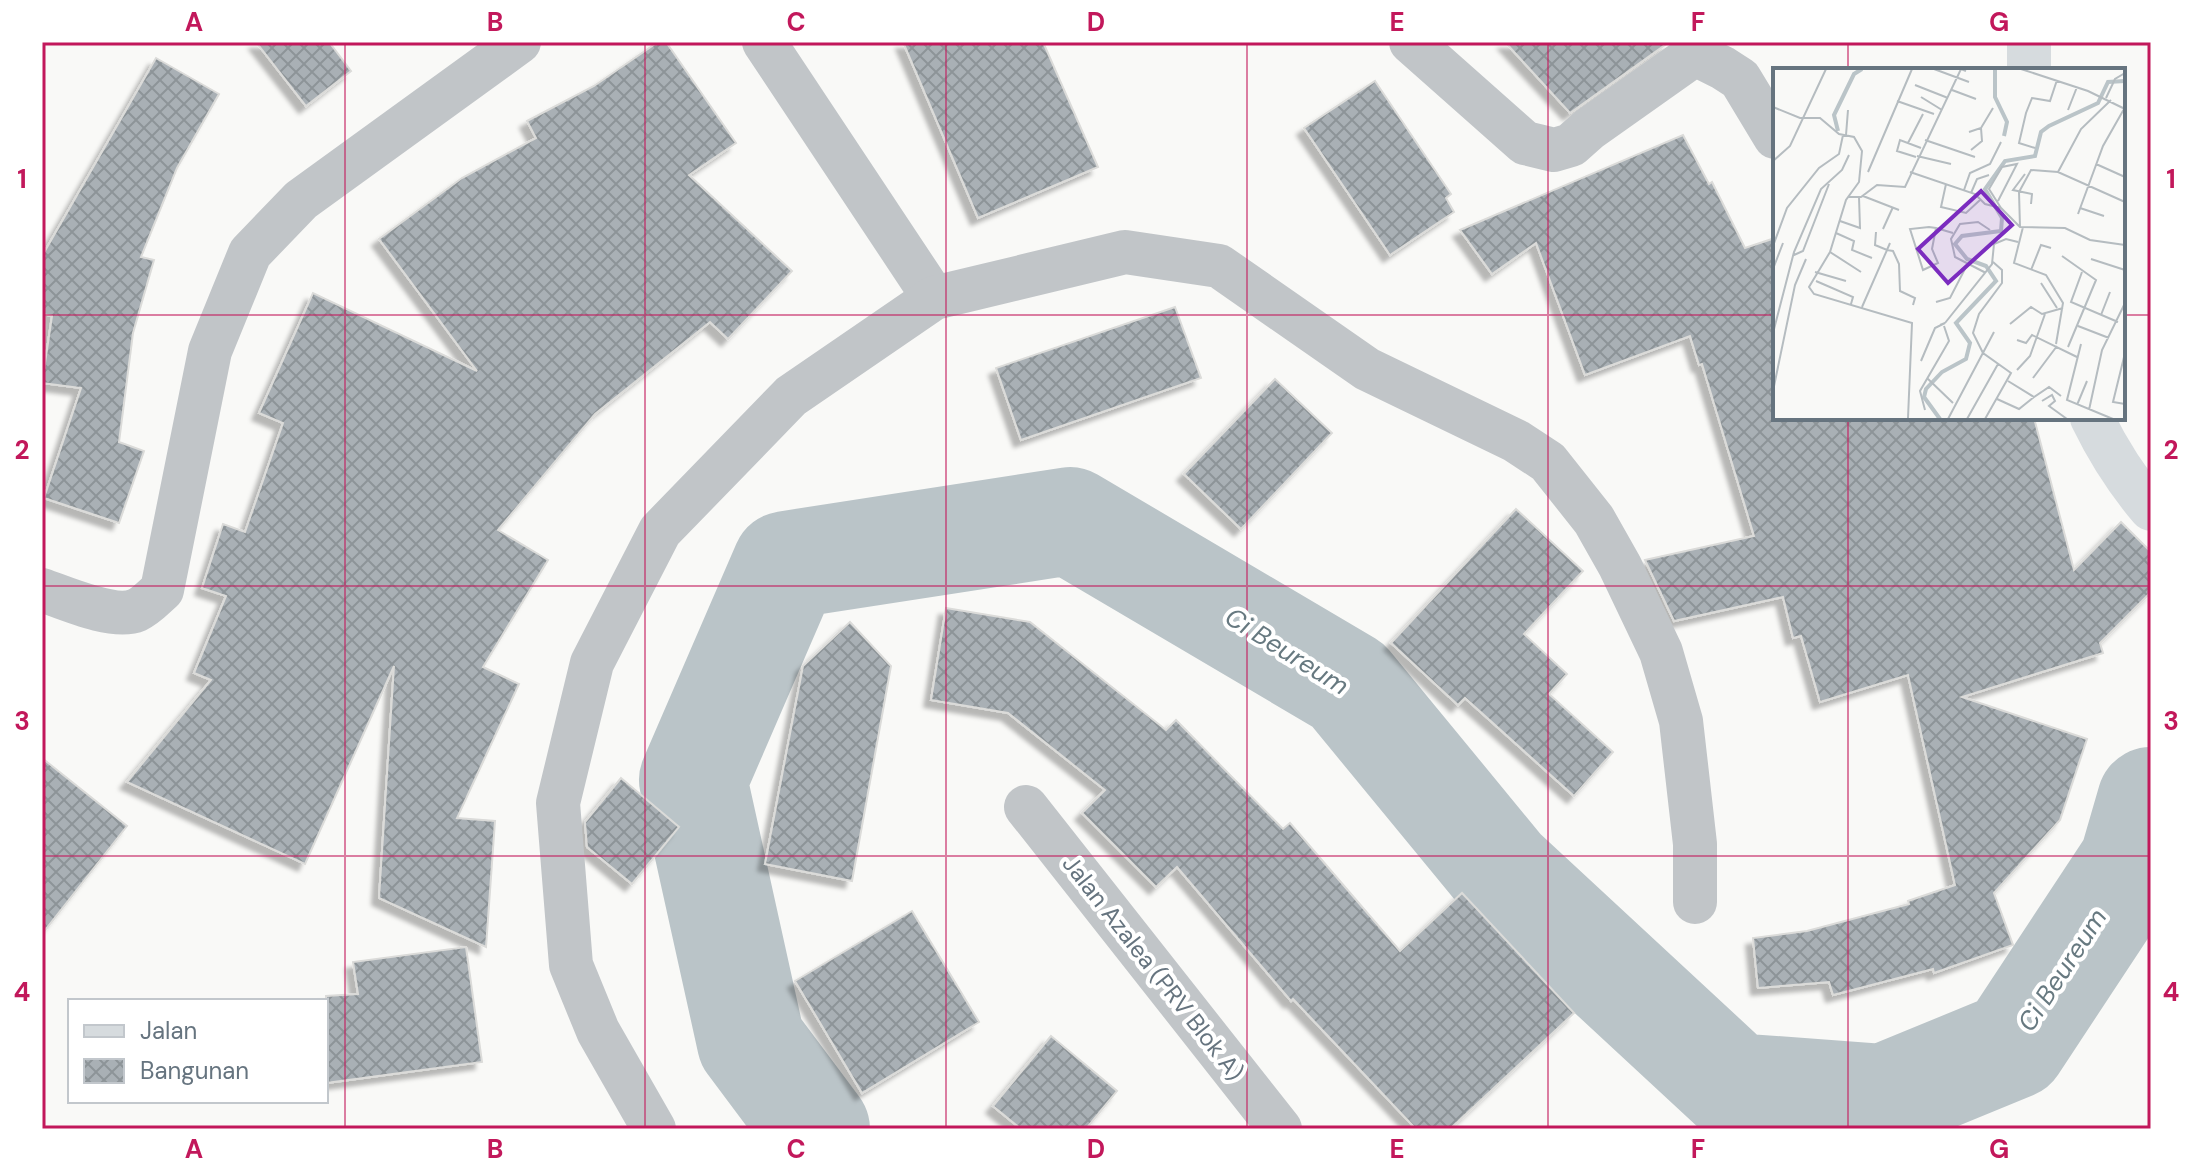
<svg xmlns="http://www.w3.org/2000/svg" width="2193" height="1171" font-family="'DM Sans',sans-serif">
	<style>
		.lines { fill: none; stroke-linecap: round; stroke-linejoin: round }
		.river { stroke: #bac4c8; stroke-width: 108 }
		.building { fill: url(#building-cross-hatch); stroke: #dbdbd9; stroke-width: 2; filter: url(#shadow) }
		.street { stroke: #c1c5c8; stroke-width: 44 }
		.secondary { stroke: #d6dbde; stroke-width: 44 }
		.grid { fill: none; stroke: #c2185b; stroke-width: 2; stroke-opacity: 0.55 }
		.labels { text-anchor: middle; stroke-width: 8; stroke-linejoin: round; paint-order: stroke }
		.street-label { font-size: 24px; fill: #66747f; stroke: #fff }
		.water-label { font-size: 26px; font-style: italic; fill: #677980; stroke: #fff }
		.inset-river { fill: none; stroke: #bac4c8; stroke-width: 4 }
		.inset-road { fill: none; stroke: #b5bcc0; stroke-width: 2 }
		.view { fill: #7b2cbf; fill-opacity: 0.15; stroke: #7b2cbf; stroke-width: 4 }
		.inset-edge { fill: none; stroke: #66747f; stroke-width: 4 }
		.neatline { fill: none; stroke: #c2185b; stroke-width: 3 }
		.grid-label { font-size: 26px; text-anchor: middle; font-weight: bold; fill: #c2185b }
	</style>
	<defs>
		<pattern id="building-cross-hatch" width="8" height="8" patternUnits="userSpaceOnUse" patternTransform="scale(2)"><rect width="8" height="8" fill="#a9b0b5"/><path d="M0 0l8 8M0 8l8-8" fill="none" stroke="#8d9498"/></pattern>
		<filter id="shadow"><feDropShadow dx="-7" dy="7" stdDeviation="2" flood-color="#0004"/></filter>
	</defs>
	<rect width="100%" height="100%" fill="#f9f9f7"/>
	<g class="lines">
		<path class="river" d="M 816,1129 L 751,1042 L 693,780 L 786,565 L 1070,521 L 1348,685 L 1501,871 L 1734,1087 L 1884,1098 L 2013,1045 L 2133,863 L 2151,801"/>
	</g>
	<g class="building">
		<path d="M 256,42 L 329,42 L 351,71 L 306,106 Z"/>
		<path d="M 658,42 L 666,42 L 736,143 L 689,175 L 792,271 L 728,339 L 710,322 L 595,414 L 498,530 L 548,560 L 483,667 L 519,684 L 457,818 L 495,821 L 486,947 L 379,898 L 394,666 L 305,864 L 127,782 L 211,680 L 194,673 L 226,596 L 202,588 L 223,524 L 245,532 L 283,423 L 259,413 L 313,293 L 477,371 L 379,239 L 462,178 L 536,138 L 527,121 L 594,86 Z"/>
		<path d="M 903,42 L 1043,42 L 1098,167 L 978,218 Z"/>
		<path d="M 1505,42 L 1669,42 L 1570,113 Z"/>
		<path d="M 156,58 L 219,94 L 177,168 L 141,257 L 154,260 L 133,333 L 119,442 L 144,451 L 119,523 L 44,498 L 81,388 L 42,383 L 52,316 L 42,314 L 42,256 Z"/>
		<path d="M 1375,81 L 1451,194 L 1446,198 L 1454,212 L 1390,255 L 1304,128 Z"/>
		<path d="M 1683,135 L 1709,184 L 1712,182 L 1745,248 L 1775,238 L 1775,418 L 2034,418 L 2074,570 L 2121,522 L 2151,552 L 2151,592 L 2100,643 L 2103,653 L 1962,697 L 2087,739 L 2060,820 L 1994,893 L 2013,945 L 1934,973 L 1933,969 L 1833,995 L 1829,982 L 1758,988 L 1753,938 L 1807,931 L 1909,904 L 1908,901 L 1955,885 L 1908,675 L 1820,702 L 1801,636 L 1793,638 L 1783,597 L 1674,621 L 1645,560 L 1754,536 L 1702,364 L 1699,365 L 1690,336 L 1585,375 L 1536,243 L 1492,274 L 1460,230 Z"/>
		<path d="M 1175,307 L 1201,378 L 1021,440 L 996,368 Z"/>
		<path d="M 1275,379 L 1332,433 L 1241,529 L 1184,474 Z"/>
		<path d="M 1516,509 L 1583,571 L 1524,634 L 1567,674 L 1549,694 L 1613,752 L 1574,796 L 1465,698 L 1458,705 L 1391,643 Z"/>
		<path d="M 946,608 L 1030,622 L 1166,730 L 1176,720 L 1283,829 L 1290,823 L 1400,951 L 1462,893 L 1574,1013 L 1450,1129 L 1416,1129 L 1293,999 L 1291,1001 L 1177,867 L 1156,887 L 1082,813 L 1105,790 L 1008,713 L 931,700 Z"/>
		<path d="M 850,622 L 891,666 L 852,881 L 765,864 L 803,666 Z"/>
		<path d="M 42,758 L 127,826 L 42,934 Z"/>
		<path d="M 621,778 L 679,827 L 632,884 L 587,847 L 585,822 Z"/>
		<path d="M 912,911 L 979,1022 L 862,1093 L 795,981 Z"/>
		<path d="M 466,947 L 482,1062 L 326,1083 L 326,996 L 358,994 L 353,962 Z"/>
		<path d="M 1051,1036 L 1117,1091 L 1086,1129 L 1021,1129 L 993,1106 Z"/>
	</g>
	<g class="lines">
		<g class="street">
			<path d="M 764,42 L 934,298"/>
			<path d="M 1411,42 L 1525,143 L 1554,150 L 1571,145 L 1589,129 L 1695,54 L 1723,68 L 1740,79 L 1775,137"/>
			<path d="M 42,590 C 65,598 114,620 137,610 C 146,606 154,597 162,590 L 210,351 L 250,253 L 301,200 L 519,42"/>
			<path d="M 1026,807 L 1280,1129"/>
			<path d="M 654,1129 L 598,1031 L 571,965 L 558,803 L 592,663 L 660,531 L 791,396 L 934,298 L 1125,252 L 1219,266 L 1367,369 L 1516,441 L 1548,462 L 1594,520 L 1620,566 L 1661,652 L 1681,721 L 1695,844 L 1695,902"/>
		</g>
		<g class="secondary">
			<path d="M 2029,70 L 2029,42"/>
			<path d="M 2092,418 C 2108,451 2127,481 2151,509"/>
		</g>
	</g>
	<path class="grid" d="M 345,42 L 345,1129M 645,42 L 645,1129M 946,42 L 946,1129M 1247,42 L 1247,1129M 1548,42 L 1548,1129M 1848,42 L 1848,70M 42,315 L 1775,315M 2123,315 L 2151,315M 1848,418 L 1848,1129M 42,586 L 2151,586M 42,856 L 2151,856"/>
	<g class="labels">
		<g class="street-label">
			<text transform="translate(1153 968) rotate(52)" y="8">Jalan Azalea (PRV Blok A)</text>
		</g>
		<g class="water-label">
			<text transform="translate(1287 651) rotate(32)" y="9">Ci Beureum</text>
			<text transform="translate(2062 970) rotate(-57)" y="9">Ci Beureum</text>
		</g>
	</g>
	<g transform="translate(1773 68)">
		<rect width="352" height="352" fill="#f9f9f7"/>
		<path class="inset-river" d="M 222,1 L 222,29 L 234,54 L 231,68M 65,63 L 61,47 L 81,6 L 89,1M 167,351 L 151,329 L 153,321 L 169,304 L 193,291 L 197,275 L 183,255 L 223,213 L 213,198 L 194,191 L 182,176 L 189,168 L 228,163 L 229,150 L 212,121 L 232,93 L 262,88 L 268,64 L 276,58 L 325,35 L 335,14 L 352,13"/>
		<path class="inset-road" d="M 161,1 L 196,14M 248,1 L 315,23 L 352,41M 142,17 L 175,30M 179,22 L 203,31M 148,29 L 169,42M 333,30 L 342,11 L 352,5M 124,33 L 161,46M 0,39 L 27,50 L 47,50 L 66,66 L 81,69 L 89,83 L 86,114 L 73,132 L 57,184 L 36,219 L 41,226 L 139,255 L 135,350M 295,42 L 304,19M 196,64 L 208,60 L 220,40M 73,67 L 75,42M 152,72 L 202,89M 135,75 L 150,46M 262,80 L 246,75 L 253,45 L 259,30 L 277,33 L 284,12M 198,82 L 209,73 L 208,60M 144,88 L 178,96M 143,89 L 124,83 L 127,72 L 148,80M 0,93 L 17,78 L 53,1M 323,96 L 352,109M 95,104 L 139,1M 137,104 L 202,126 L 212,136 L 228,140 L 247,159 L 292,160 L 317,172 L 352,177M 285,104 L 308,61 L 338,32M 252,106 L 240,122 L 259,126 L 258,136M 173,116 L 168,139 L 193,145 L 207,132M 191,122 L 197,105 L 217,96 L 228,74M 198,125 L 204,111 L 216,107M 90,128 L 126,142M 75,129 L 88,129 L 104,117 L 132,119 L 188,1 L 193,3M 225,133 L 244,96 L 229,99 L 216,121 L 228,140M 307,140 L 331,148M 305,146 L 330,78 L 351,41M 67,153 L 87,160 L 86,129M 247,159 L 246,124 L 258,102 L 285,104 L 352,134M 250,159 L 241,195 L 273,207 L 290,235 L 283,276M 163,160 L 159,181 L 165,195 L 150,202 L 137,161 L 156,159 L 163,160 L 180,165M 110,161 L 120,139M 103,164 L 102,177 L 114,182 L 117,175M 63,165 L 81,173 L 79,182 L 99,190M 0,178 L 14,140 L 46,100 L 66,86 L 70,67M 57,184 L 88,204M 21,187 L 30,183 L 56,116M 289,188 L 323,212 L 295,279M 318,191 L 352,202M 0,201 L 10,175M 258,202 L 268,177 L 278,180M 42,204 L 73,213M 309,204 L 298,234 L 345,254M 213,205 L 182,189 L 178,171 L 187,156 L 205,154 L 217,162M 43,213 L 80,229 L 78,236M 268,215 L 284,240M 163,234 L 177,230 L 194,197M 89,239 L 114,182 L 120,183 L 126,196 L 127,223 L 142,230 L 140,237M 328,247 L 337,224M 172,255 L 219,196 L 221,176 L 233,171 L 245,174M 237,256 L 258,239 L 269,246 L 290,240M 305,258 L 336,270M 0,265 L 21,184 L 48,121 L 69,102 L 76,87M 244,272 L 253,275 L 259,267 L 304,289M 308,276 L 294,332 L 340,351M 352,285 L 340,334 L 352,336M 148,293 L 162,260 L 172,255 L 167,257M 244,302 L 257,288 L 272,246M 154,310 L 180,335M 260,310 L 284,278M 235,313 L 261,329 L 276,319 L 288,328M 0,323 L 22,217 L 33,191M 224,331 L 246,341 L 261,329M 269,333 L 279,327 L 282,333 L 276,338 L 294,351M 304,337 L 314,313M 152,342 L 147,323 L 176,273 L 171,258M 316,342 L 329,282 L 352,235M 175,351 L 221,264M 194,351 L 225,296M 212,351 L 238,305 L 210,285 L 200,265 L 206,246 L 229,215 L 229,202 L 220,194"/>
		<path class="view" d="M 208,123 L 239,157 L 175,215 L 145,181 Z"/>
		<rect width="352" height="352" class="inset-edge"/>
	</g>
	<rect width="2193" height="1171" fill="none" stroke="#ffffff" stroke-width="88"/>
	<rect x="68" y="999" width="260" height="104" fill="#ffffff" stroke="#c2c7cc" stroke-width="2"/>
	<rect x="84" y="1025" width="40" height="12" fill="#d6dbde" stroke="#c2c7cc" stroke-width="2"/>
	<text x="140" y="1039" font-size="24" fill="#66747f">Jalan</text>
	<rect x="84" y="1059" width="40" height="24" fill="url(#building-cross-hatch)" stroke="#c2c7cc" stroke-width="2"/>
	<text x="140" y="1079" font-size="24" fill="#66747f">Bangunan</text>
	<rect x="44" y="44" width="2105" height="1083" class="neatline"/>
	<g class="grid-label">
		<text x="194" y="31">A</text>
		<text x="495" y="31">B</text>
		<text x="796" y="31">C</text>
		<text x="1096" y="31">D</text>
		<text x="1397" y="31">E</text>
		<text x="1698" y="31">F</text>
		<text x="1999" y="31">G</text>
		<text x="22" y="188">1</text>
		<text x="2171" y="188">1</text>
		<text x="22" y="459">2</text>
		<text x="2171" y="459">2</text>
		<text x="22" y="730">3</text>
		<text x="2171" y="730">3</text>
		<text x="22" y="1001">4</text>
		<text x="2171" y="1001">4</text>
		<text x="194" y="1158">A</text>
		<text x="495" y="1158">B</text>
		<text x="796" y="1158">C</text>
		<text x="1096" y="1158">D</text>
		<text x="1397" y="1158">E</text>
		<text x="1698" y="1158">F</text>
		<text x="1999" y="1158">G</text>
	</g>
</svg>
